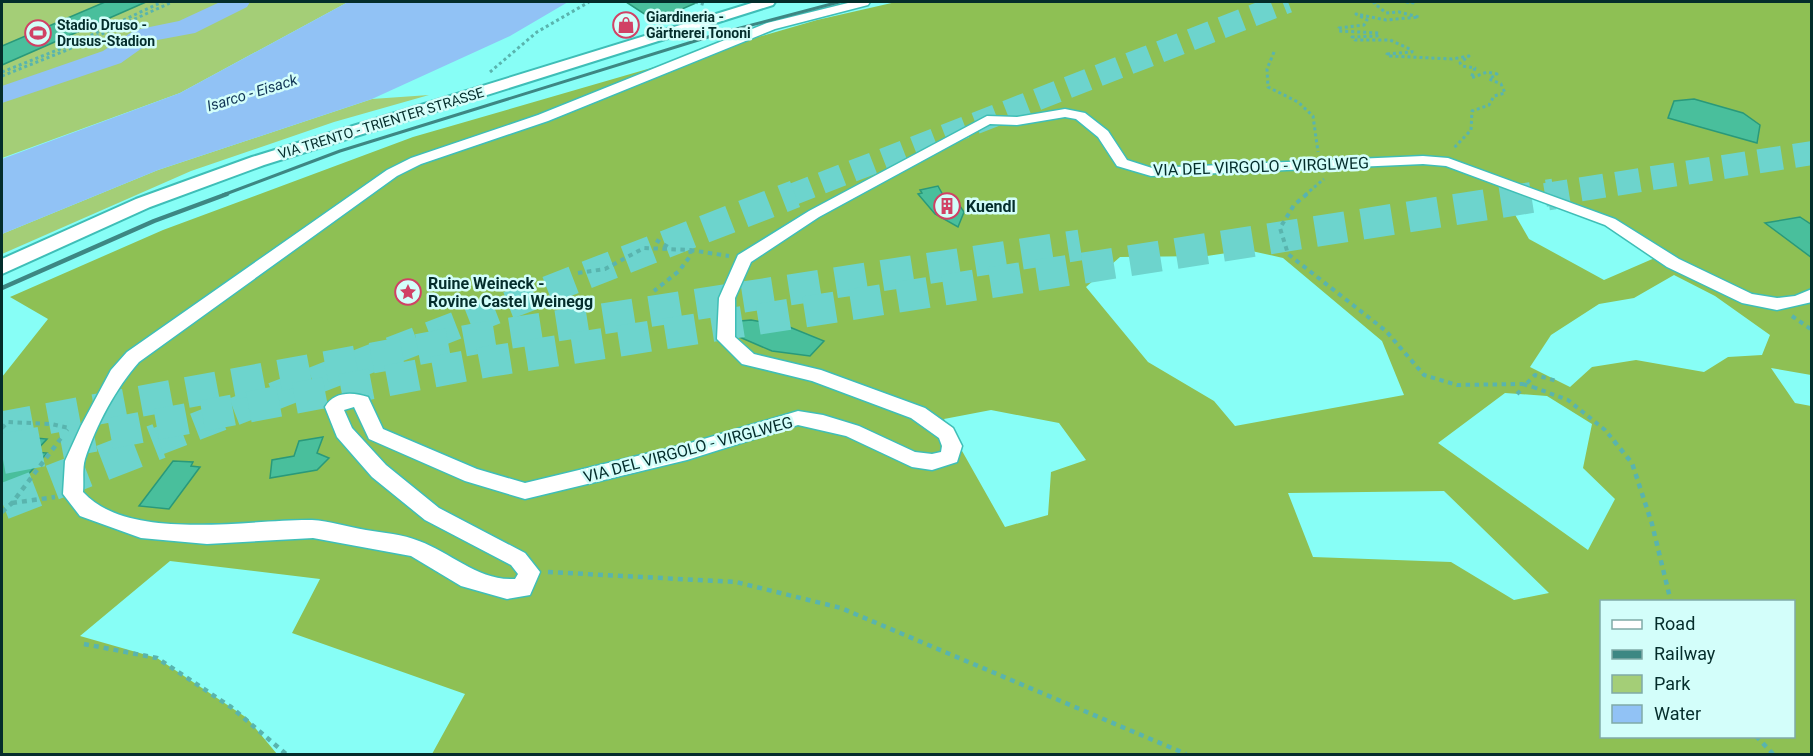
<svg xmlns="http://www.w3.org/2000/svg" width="1813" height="756" font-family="Roboto,sans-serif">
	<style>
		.green { fill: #a4ce77 }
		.forest { fill: #8ec054; fill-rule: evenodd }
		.water { fill: #91c2f5 }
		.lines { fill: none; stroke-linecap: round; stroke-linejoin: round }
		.river { fill: #91c2f5; fill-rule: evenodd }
		.building { fill: #49bf9c; stroke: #29997a; stroke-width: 1.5 }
		.primary-tunnel-far2 { stroke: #6dd4cd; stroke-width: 22; stroke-dasharray: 22 11; stroke-linecap: butt }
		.primary-tunnel-far1 { stroke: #6dd4cd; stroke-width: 28; stroke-dasharray: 28 14; stroke-linecap: butt }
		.primary-tunnel { stroke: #6dd4cd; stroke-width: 36; stroke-dasharray: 36 18; stroke-linecap: butt }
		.motorway-tunnel-far2 { stroke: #6dd4cd; stroke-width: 24; stroke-dasharray: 24 12; stroke-linecap: butt }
		.motorway-tunnel-far1 { stroke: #6dd4cd; stroke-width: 31; stroke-dasharray: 31 16; stroke-linecap: butt }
		.motorway-tunnel { stroke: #6dd4cd; stroke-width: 40; stroke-dasharray: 40 20; stroke-linecap: butt }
		.minor-casing { stroke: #3fbeb7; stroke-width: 3 }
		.tertiary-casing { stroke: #3fbeb7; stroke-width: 4 }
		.path-far2 { stroke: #59b4ae; stroke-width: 3; stroke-dasharray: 3 3; stroke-linecap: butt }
		.path-far1 { stroke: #59b4ae; stroke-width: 4; stroke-dasharray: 4.5 4.5; stroke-linecap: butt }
		.path { stroke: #59b4ae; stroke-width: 4.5; stroke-dasharray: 5 5; stroke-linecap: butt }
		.minor { fill: #fff; fill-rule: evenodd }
		.tertiary { fill: #fff; fill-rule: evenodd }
		.rail-far1 { stroke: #3d8783; stroke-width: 3 }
		.rail { stroke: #3d8783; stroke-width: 4.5 }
		.path-bridge { stroke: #59b4ae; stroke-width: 4; stroke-dasharray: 4.5 4.5; stroke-linecap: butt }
		.labels { text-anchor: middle; stroke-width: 5; stroke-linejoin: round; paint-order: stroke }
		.far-poi-label { font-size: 14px; font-weight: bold; fill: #042d2b; stroke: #d3fefa; text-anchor: start }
		.far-street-label { font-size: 14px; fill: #042d2b; stroke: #d3fefa }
		.far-water-label { font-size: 15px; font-style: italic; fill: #103354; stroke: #d3fefa }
		.street-label { font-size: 16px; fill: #042d2b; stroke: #d3fefa }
		.poi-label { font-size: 16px; font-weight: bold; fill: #042d2b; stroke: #d3fefa; text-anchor: start }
	</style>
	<rect width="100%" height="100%" fill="#87fef6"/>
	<g class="green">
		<path d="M 2,2 L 348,2 L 180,93 L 2,158 Z"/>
		<path d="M 429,95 L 334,122 L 191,171 L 2,254 L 2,234 L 158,170 L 372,99 Z"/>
	</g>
	<path class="forest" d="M 896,2 L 1811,2 L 1811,375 L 1771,368 L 1795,403 L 1811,406 L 1811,754 L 432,754 L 465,694 L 292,633 L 320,579 L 170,561 L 80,636 L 157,658 L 247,718 L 277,754 L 2,754 L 2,377 L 48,319 L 10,297 L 163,230 L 413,137 L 817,20 ZM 1534,197 L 1607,224 L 1657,257 L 1604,280 L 1529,239 L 1510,206 ZM 1247,250 L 1283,258 L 1382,341 L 1404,395 L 1235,426 L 1214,401 L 1148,362 L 1086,287 L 1120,257 L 1207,256 ZM 1674,275 L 1715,296 L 1770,335 L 1762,355 L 1728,357 L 1704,372 L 1636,360 L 1592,367 L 1570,387 L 1530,367 L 1551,335 L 1599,304 L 1634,298 ZM 1505,393 L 1547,396 L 1592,424 L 1583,468 L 1615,499 L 1588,550 L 1438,443 ZM 991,410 L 1059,423 L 1086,460 L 1051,472 L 1048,515 L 1005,527 L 944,419 ZM 1444,491 L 1549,593 L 1514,600 L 1451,562 L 1313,557 L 1288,493 ZM 1602,602 L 1794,602 L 1794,736 L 1602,736 Z"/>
	<path class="water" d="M 348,2 L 568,2 L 510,36 L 372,99 L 158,170 L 2,234 L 2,159 L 180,93 Z"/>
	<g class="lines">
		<path class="river" d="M 220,2 L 250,2 L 247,7 L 195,33 L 152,41 L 121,63 L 2,103 L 2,86 L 103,51 L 135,30 L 179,21 Z"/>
	</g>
	<g class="building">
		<path d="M 105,2 L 146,2 L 2,65 L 2,46 Z"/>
		<path d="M 626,2 L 698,2 L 655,21 Z"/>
		<path d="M 1694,99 L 1743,113 L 1760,125 L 1757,143 L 1668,118 L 1674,101 Z"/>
		<path d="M 938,186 L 943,195 L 948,194 L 954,204 L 958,203 L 964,212 L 958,227 L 935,214 L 918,194 L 922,193 L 920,190 Z"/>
		<path d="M 1800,217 L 1812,225 L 1812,258 L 1765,223 Z"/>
		<path d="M 751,320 L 787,326 L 824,341 L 810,356 L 772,351 L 737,336 L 740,321 Z"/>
		<path d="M 15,436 L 47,439 L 35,452 L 47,453 L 2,504 L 2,446 Z"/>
		<path d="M 323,437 L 317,453 L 329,458 L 317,470 L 270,478 L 272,460 L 294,456 L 299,441 Z"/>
		<path d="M 173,461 L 193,462 L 191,466 L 200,467 L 169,509 L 139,506 Z"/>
	</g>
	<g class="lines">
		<path class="primary-tunnel-far2" d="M 791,195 L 1288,2"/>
		<path class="primary-tunnel-far1" d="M 156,442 L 795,194"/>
		<path class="primary-tunnel" d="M 2,502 L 159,441"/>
		<path class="motorway-tunnel-far2" d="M 1545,195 L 1812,153"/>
		<g class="motorway-tunnel-far1">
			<path d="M 2,427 L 485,337 L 1080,245"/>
			<path d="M 64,442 L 486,362 L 1554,194"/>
		</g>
		<path class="motorway-tunnel" d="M 2,454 L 71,441"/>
		<g class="minor-casing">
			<path id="minor" d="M 852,2 L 870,2 L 868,5 L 775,29 L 548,121 L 421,164 L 397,176 L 139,362 C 116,388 96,425 85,459 C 82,469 84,481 83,492 C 129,543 249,519 312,520 C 329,521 348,527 366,530 C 383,533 403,534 419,541 C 452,553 478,581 515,579 L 518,574 L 511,565 L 425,520 L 372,477 L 337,437 L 325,407 C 334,391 353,392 368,397 L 383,429 L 477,469 L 525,483 L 687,444 L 798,411 L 823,415 L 859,426 L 915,452 L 932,454 L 941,452 L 942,446 L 939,438 L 911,418 L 812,381 L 742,364 L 717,339 L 719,298 L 738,255 L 809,211 L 987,116 L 1017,117 L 1065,109 L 1085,113 L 1108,131 L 1127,160 L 1152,168 L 1423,156 L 1448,158 L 1615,219 L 1679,259 L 1752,294 L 1777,298 L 1795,296 L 1812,289 L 1812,302 L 1777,310 L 1742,303 L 1667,267 L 1605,225 L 1446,166 L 1423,164 L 1151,176 L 1117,166 L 1098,137 L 1076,119 L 1065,117 L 1017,125 L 990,124 L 819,217 L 751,262 L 735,298 L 735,337 L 754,354 L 821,370 L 925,408 L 953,428 L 962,446 L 957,462 L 932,470 L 912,467 L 846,436 L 798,425 L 687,460 L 525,499 L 465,481 L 369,439 L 354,407 L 344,410 L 352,428 L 386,465 L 439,508 L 525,553 L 540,572 L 530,595 L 507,599 L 461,586 L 411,556 L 313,538 L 207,544 L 141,538 L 80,516 L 63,494 L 65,461 L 81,426 L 111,370 L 127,352 L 387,170 L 411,158 L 538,115 L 767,23 Z"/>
		</g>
		<g class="tertiary-casing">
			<path id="tertiary" d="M 755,2 L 775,2 L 773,5 L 264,165 L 150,207 L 2,274 L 2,259 L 136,199 L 252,157 Z"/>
		</g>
		<g class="path-far2">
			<path d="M 695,2 L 706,5"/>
			<path d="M 1376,2 L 1374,3 L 1386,13 L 1399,12 L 1419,17 L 1386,20 L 1356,14 L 1367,20 L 1364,25 L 1339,28 L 1339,31 L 1379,33 L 1377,36 L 1352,37 L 1355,40 L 1390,40 L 1412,50 L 1412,52 L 1387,54 L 1390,56 L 1452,59 L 1469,56 L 1460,63 L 1462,66 L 1475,68 L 1471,78 L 1487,72 L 1497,74 L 1489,79 L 1501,84 L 1505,93 L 1494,96 L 1489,105 L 1472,111 L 1471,130 L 1453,149"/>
			<path d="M 1406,2 L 1413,3 L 1411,2"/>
			<path d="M 1274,52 L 1267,69 L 1268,87 L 1298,102 L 1313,116 L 1318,152"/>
			<path d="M 2,72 L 70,45 L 162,2"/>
			<path d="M 490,72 L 537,32 L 589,2"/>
			<path d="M 2,76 L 67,50 L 172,2"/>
			<path d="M 1305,195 L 1324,179"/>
		</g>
		<g class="path-far1">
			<path d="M 1307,194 L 1294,205 L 1280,228 L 1288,254 L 1386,331 L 1424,375 L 1457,385 L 1523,384"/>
			<path d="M 656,240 L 668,247"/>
			<path d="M 690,250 L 729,256"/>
			<path d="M 578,273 L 605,269 L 644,248 L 690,250 L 691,255 L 679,271 L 654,291"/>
			<path d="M 1792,316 L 1812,330"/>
			<path d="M 1527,383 L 1535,375 L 1557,381"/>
			<path d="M 1533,387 L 1568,400 L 1605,430 L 1615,442"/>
			<path d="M 1517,394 L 1522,389"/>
			<path d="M 2,428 L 8,422 L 51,424 L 69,428 L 67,430"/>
			<path d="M 58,442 L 63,436"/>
		</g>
		<g class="path">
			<path d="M 1614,441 L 1632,463 L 1652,524 L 1671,602"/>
			<path d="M 12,503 L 55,497"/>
			<path d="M 2,512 L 12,503 L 59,441"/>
			<path d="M 548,572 L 736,582 L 841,608 L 1186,754"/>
			<path d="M 84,644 L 157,658 L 231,707 L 286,754"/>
			<path d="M 1756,736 L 1773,754"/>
		</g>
		<use href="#minor" class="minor"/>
		<use href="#tertiary" class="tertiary"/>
		<path class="rail-far1" d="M 223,195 L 340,151 L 721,33 L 839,2"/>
		<path class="rail" d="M 2,288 L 154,221 L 227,194"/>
		<path class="path-bridge" d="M 1523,384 L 1533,387"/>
	</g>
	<defs>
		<g id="shop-ring" transform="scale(1.35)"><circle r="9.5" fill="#d3fefa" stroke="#d14165" stroke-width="1.5"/><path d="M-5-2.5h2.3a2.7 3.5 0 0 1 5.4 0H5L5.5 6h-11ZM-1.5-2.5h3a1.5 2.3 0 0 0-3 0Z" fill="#d14165"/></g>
		<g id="stadium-ring" transform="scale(1.35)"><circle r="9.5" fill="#d3fefa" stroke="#d14165" stroke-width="1.5"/><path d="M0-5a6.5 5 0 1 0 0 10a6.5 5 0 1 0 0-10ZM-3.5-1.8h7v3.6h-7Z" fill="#d14165"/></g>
		<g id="building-ring" transform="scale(1.35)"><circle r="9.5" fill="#d3fefa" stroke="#d14165" stroke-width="1.5"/><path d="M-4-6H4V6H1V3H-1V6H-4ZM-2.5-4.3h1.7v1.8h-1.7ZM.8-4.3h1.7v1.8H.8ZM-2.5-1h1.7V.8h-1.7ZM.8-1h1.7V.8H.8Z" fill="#d14165"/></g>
		<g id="sight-ring" transform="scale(1.35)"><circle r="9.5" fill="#d3fefa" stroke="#d14165" stroke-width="1.5"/><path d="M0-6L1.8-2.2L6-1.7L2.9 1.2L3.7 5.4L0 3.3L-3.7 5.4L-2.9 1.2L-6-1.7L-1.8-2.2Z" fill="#d14165"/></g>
	</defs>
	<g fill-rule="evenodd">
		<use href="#shop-ring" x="626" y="25"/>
		<use href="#stadium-ring" x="38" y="33"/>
		<use href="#building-ring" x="947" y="206"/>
		<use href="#sight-ring" x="408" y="292"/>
	</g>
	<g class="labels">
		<g class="far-poi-label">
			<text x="646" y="22">Giardineria -<tspan x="646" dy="16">Gärtnerei Tononi</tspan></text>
			<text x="57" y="30">Stadio Druso -<tspan x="57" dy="16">Drusus-Stadion</tspan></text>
		</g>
		<g class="far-street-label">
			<text transform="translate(381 123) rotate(-17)" y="5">VIA TRENTO - TRIENTER STRASSE</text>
		</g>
		<g class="far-water-label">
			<text transform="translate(252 93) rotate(-17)" y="5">Isarco - Eisack</text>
		</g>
		<g class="street-label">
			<text transform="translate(1261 166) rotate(-2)" y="6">VIA DEL VIRGOLO - VIRGLWEG</text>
			<text transform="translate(688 449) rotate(-15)" y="6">VIA DEL VIRGOLO - VIRGLWEG</text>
		</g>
		<g class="poi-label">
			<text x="966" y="212">Kuendl</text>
			<text x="428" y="289">Ruine Weineck -<tspan x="428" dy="18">Rovine Castel Weinegg</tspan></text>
		</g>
	</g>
	<rect width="1813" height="756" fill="none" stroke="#042d2b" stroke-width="6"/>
	<rect x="1600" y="600" width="195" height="138" fill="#d3fefa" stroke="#80aaa7" stroke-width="1.5"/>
	<rect x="1612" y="620" width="30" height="9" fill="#ffffff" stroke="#80aaa7" stroke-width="1.5"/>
	<text x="1654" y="630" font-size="18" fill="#042d2b">Road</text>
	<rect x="1612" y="650" width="30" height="9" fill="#3d8783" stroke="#80aaa7" stroke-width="1.5"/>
	<text x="1654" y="660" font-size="18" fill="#042d2b">Railway</text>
	<rect x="1612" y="675" width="30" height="18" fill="#a4ce77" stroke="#80aaa7" stroke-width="1.5"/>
	<text x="1654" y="690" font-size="18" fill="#042d2b">Park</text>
	<rect x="1612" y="705" width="30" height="18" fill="#91c2f5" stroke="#80aaa7" stroke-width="1.5"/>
	<text x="1654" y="720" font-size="18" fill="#042d2b">Water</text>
</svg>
